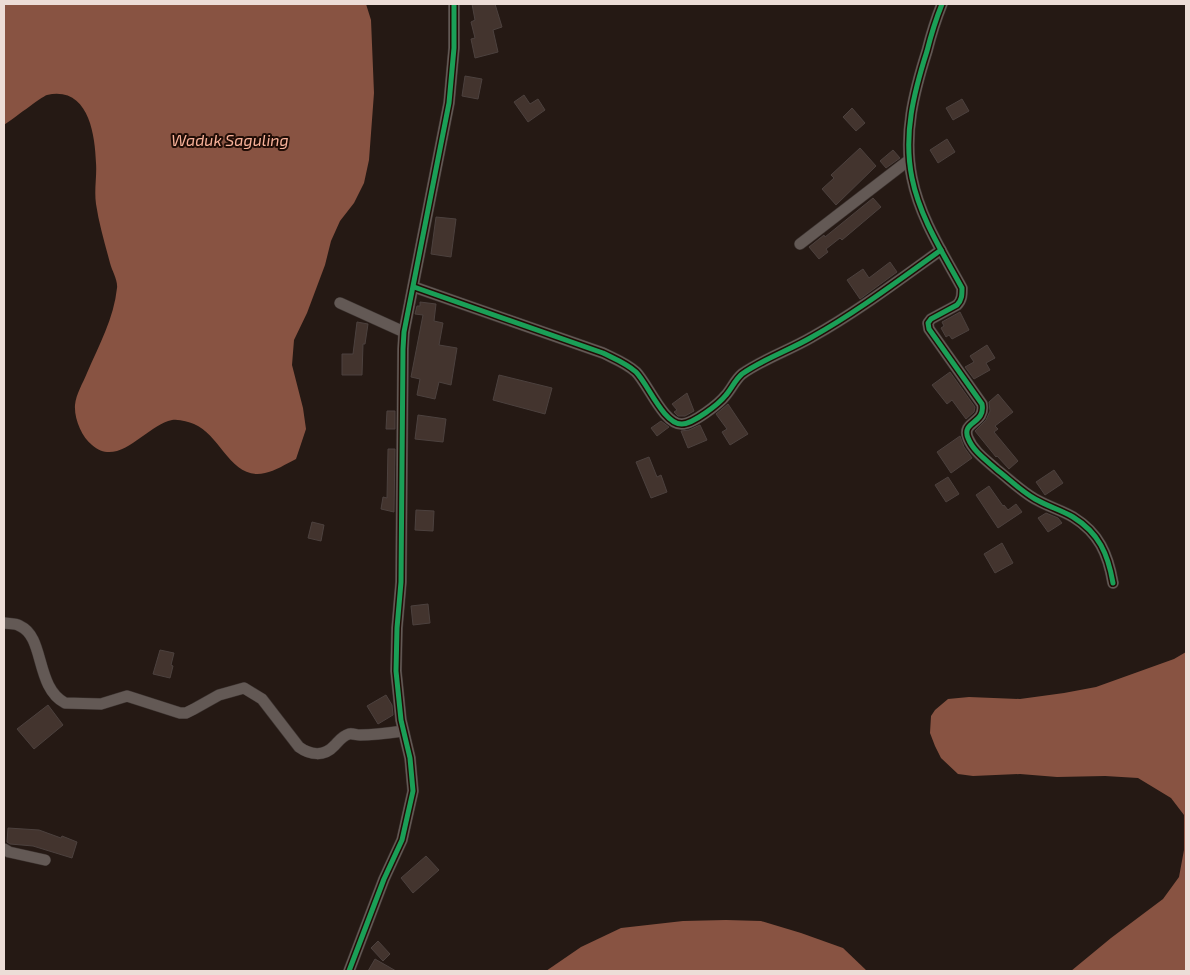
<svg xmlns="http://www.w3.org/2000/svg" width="1190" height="975" font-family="'Exo 2',sans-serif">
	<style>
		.water { fill: #885342 }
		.building { fill: #43342e; stroke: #4c413e }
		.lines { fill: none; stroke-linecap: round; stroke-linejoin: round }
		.street-casing { stroke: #3d3431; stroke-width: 12 }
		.street { stroke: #635955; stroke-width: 11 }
		.cycleway-casing { stroke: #210d06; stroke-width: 8 }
		.cycleway { stroke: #1a9f57; stroke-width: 5 }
		.labels { text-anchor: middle; stroke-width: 4; stroke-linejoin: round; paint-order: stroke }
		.water-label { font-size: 16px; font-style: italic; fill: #f7b199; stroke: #210d06 }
	</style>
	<rect width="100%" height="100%" fill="#251914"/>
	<g class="water">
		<path d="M 4,4 L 366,4 L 371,20 L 374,93 L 369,160 L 364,183 L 354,203 L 340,221 L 331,241 L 325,265 L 307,313 L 294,340 L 292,365 L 303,408 L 306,429 L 296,459 C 286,464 275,471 265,473 C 231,481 221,435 194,424 C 188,422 180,419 172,420 C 146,425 119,469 92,445 C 82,437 74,419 75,405 C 76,394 83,383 87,373 C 99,345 114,318 117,288 C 118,280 112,271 110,263 C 105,244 99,224 96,204 C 94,190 97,176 96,163 C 95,133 88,86 47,95 C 41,97 12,120 4,125 Z"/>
		<path d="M 1186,652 L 1186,971 L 1071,971 L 1111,938 L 1163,899 L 1179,877 L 1184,850 L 1184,815 L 1171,798 L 1138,778 L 1105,776 L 1057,777 L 1020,774 L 973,776 L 958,774 L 941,758 L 935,746 L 930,733 L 931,716 L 935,710 L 948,699 L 969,697 L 1020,699 L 1064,693 L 1096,687 L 1174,659 Z"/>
		<path d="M 726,920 L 761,921 L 801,933 L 843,948 L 867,971 L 546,971 L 581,947 L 621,928 L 683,921 Z"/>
	</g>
	<g class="building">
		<path d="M 472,4 L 495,4 L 502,27 L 493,30 L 498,52 L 475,58 L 471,39 L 475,38 L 471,22 L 475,20 Z"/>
		<path d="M 465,76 L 482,79 L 478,99 L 462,96 Z"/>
		<path d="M 524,95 L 530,104 L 538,99 L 545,110 L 528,122 L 514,102 Z"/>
		<path d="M 962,99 L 969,111 L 953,120 L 946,108 Z"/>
		<path d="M 852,108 L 865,123 L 856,131 L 843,117 Z"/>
		<path d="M 947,139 L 955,152 L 938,163 L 930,150 Z"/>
		<path d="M 860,148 L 876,166 L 836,205 L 822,189 L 834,178 L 831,175 Z"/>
		<path d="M 893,150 L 900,158 L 886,168 L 880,161 Z"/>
		<path d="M 873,198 L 881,207 L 842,240 L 840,238 L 826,249 L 828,252 L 819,259 L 809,247 L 824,235 L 825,237 Z"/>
		<path d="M 436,217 L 456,219 L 451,257 L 431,254 Z"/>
		<path d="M 890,262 L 897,272 L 860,299 L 847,280 L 863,269 L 869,278 Z"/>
		<path d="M 420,302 L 436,304 L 434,321 L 443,323 L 439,345 L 457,348 L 451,385 L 439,382 L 435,399 L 417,395 L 420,379 L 411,377 L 423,315 L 415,314 L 417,306 L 420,306 Z"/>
		<path d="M 960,312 L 969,330 L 952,339 L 949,335 L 946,337 L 941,328 L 944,326 L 942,322 Z"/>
		<path d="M 357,322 L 368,324 L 365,344 L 363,344 L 362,375 L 342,375 L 342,354 L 353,354 Z"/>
		<path d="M 987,345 L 995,358 L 986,363 L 990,370 L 974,379 L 965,367 L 974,362 L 970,356 Z"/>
		<path d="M 950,372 L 975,407 L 974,412 L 966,419 L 952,400 L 947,404 L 932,385 Z"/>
		<path d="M 499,375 L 552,388 L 545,414 L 493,400 Z"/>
		<path d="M 687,393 L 694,411 L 685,416 L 678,416 L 674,412 L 677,410 L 672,404 Z"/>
		<path d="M 998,394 L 1013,412 L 995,426 L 998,429 L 994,432 L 1018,461 L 1009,469 L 997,456 L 996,457 L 975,431 L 986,420 L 990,411 L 989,402 Z"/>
		<path d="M 728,404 L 748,434 L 730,445 L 722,432 L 727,429 L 716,414 Z"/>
		<path d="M 387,411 L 395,411 L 395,429 L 386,429 Z"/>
		<path d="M 418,415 L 446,419 L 443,442 L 415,439 Z"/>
		<path d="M 661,421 L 669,427 L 657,436 L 651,428 Z"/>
		<path d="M 700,425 L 707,440 L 688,448 L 681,431 L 689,430 Z"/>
		<path d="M 960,436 L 964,447 L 972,458 L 951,473 L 937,452 Z"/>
		<path d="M 388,449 L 395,449 L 394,512 L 381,509 L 383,497 L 387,498 Z"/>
		<path d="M 649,457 L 657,477 L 661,475 L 667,492 L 651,498 L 636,462 Z"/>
		<path d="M 1054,470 L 1063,483 L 1045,495 L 1036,482 Z"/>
		<path d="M 948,477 L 959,494 L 946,502 L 935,485 Z"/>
		<path d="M 989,486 L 1003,506 L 1004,505 L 1008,510 L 1016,504 L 1022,512 L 998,528 L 976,495 Z"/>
		<path d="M 416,510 L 434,511 L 433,531 L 415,530 Z"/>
		<path d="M 1046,513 L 1058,518 L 1062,523 L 1048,532 L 1038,518 Z"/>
		<path d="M 312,522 L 324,525 L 321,541 L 308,538 Z"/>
		<path d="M 1002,543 L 1013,563 L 995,573 L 984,554 Z"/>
		<path d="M 428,604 L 430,623 L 413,625 L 411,606 Z"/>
		<path d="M 160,650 L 174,653 L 171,665 L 173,666 L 170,678 L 153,674 Z"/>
		<path d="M 386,695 L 392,705 L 393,715 L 378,724 L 367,706 Z"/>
		<path d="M 48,705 L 63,725 L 34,749 L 17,729 Z"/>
		<path d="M 8,828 L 39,830 L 61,838 L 62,836 L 77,842 L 72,858 L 33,846 L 10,844 L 7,842 Z"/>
		<path d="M 426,856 L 439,870 L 413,893 L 401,878 Z"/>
		<path d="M 378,941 L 390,954 L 383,961 L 371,948 Z"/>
		<path d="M 375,959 L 396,971 L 368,971 Z"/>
	</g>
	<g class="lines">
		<g class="street-casing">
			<g id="street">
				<path d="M 942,4 C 936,19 931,35 927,51 C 914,92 903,134 912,178 C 920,218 943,253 962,288 C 962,295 962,300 957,305 L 931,319 L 928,323 L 929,329 L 982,404 C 986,424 961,421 968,438 C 973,451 986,460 996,469 C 1009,479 1021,491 1035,499 C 1047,506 1061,510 1073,517 C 1099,533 1108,554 1113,583"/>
				<path d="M 800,244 L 909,160"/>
				<path d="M 414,287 L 603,353 C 615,359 626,363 636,372 C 648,384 664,425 682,424 C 693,424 719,404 726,395 C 732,388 735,380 742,374 C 763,359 790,350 812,337 C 857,312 899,280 941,250"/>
				<path d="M 340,303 L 404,332"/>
				<path d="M 4,623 C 9,624 15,623 20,626 C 45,637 35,687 65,703 L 101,704 L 127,696 L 180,713 L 186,713 L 194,709 L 219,695 L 244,688 L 262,699 L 299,747 C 310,755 324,757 334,746 C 339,741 342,736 349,734 C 352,733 356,735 360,735 C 374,735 389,733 403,731"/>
				<path d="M 4,849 L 9,852 L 45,860"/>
				<path d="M 349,971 L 384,879 L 402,840 L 413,791 L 410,758 L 401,720 L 396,671 L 397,628 L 401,582 L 403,349 L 404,332 L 449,103 L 454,48 L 454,4"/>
			</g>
		</g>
		<use href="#street" class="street"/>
		<g class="cycleway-casing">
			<g id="cycleway">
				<path d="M 942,4 C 936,19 931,35 927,51 C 914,92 903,134 912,178 C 920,218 943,253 962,288 C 962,295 962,300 957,305 L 931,319 L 928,323 L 929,329 L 982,404 C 986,424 961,421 968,438 C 973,451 986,460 996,469 C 1009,479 1021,491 1035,499 C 1047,506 1061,510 1073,517 C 1099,533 1108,554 1113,583"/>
				<path d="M 414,287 L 603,353 C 615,359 626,363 636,372 C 648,384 664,425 682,424 C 693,424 719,404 726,395 C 732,388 735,380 742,374 C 763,359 790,350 812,337 C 857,312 899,280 941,250"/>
				<path d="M 349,971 L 384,879 L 402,840 L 413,791 L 410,758 L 401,720 L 396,671 L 397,628 L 401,582 L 403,349 L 404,332 L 449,103 L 454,48 L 454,4"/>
			</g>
		</g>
		<use href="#cycleway" class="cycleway"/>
	</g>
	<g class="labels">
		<g class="water-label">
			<text x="230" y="146">Waduk Saguling</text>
		</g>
	</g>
	<rect width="1190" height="975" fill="none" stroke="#ecddd7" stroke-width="10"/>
</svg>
